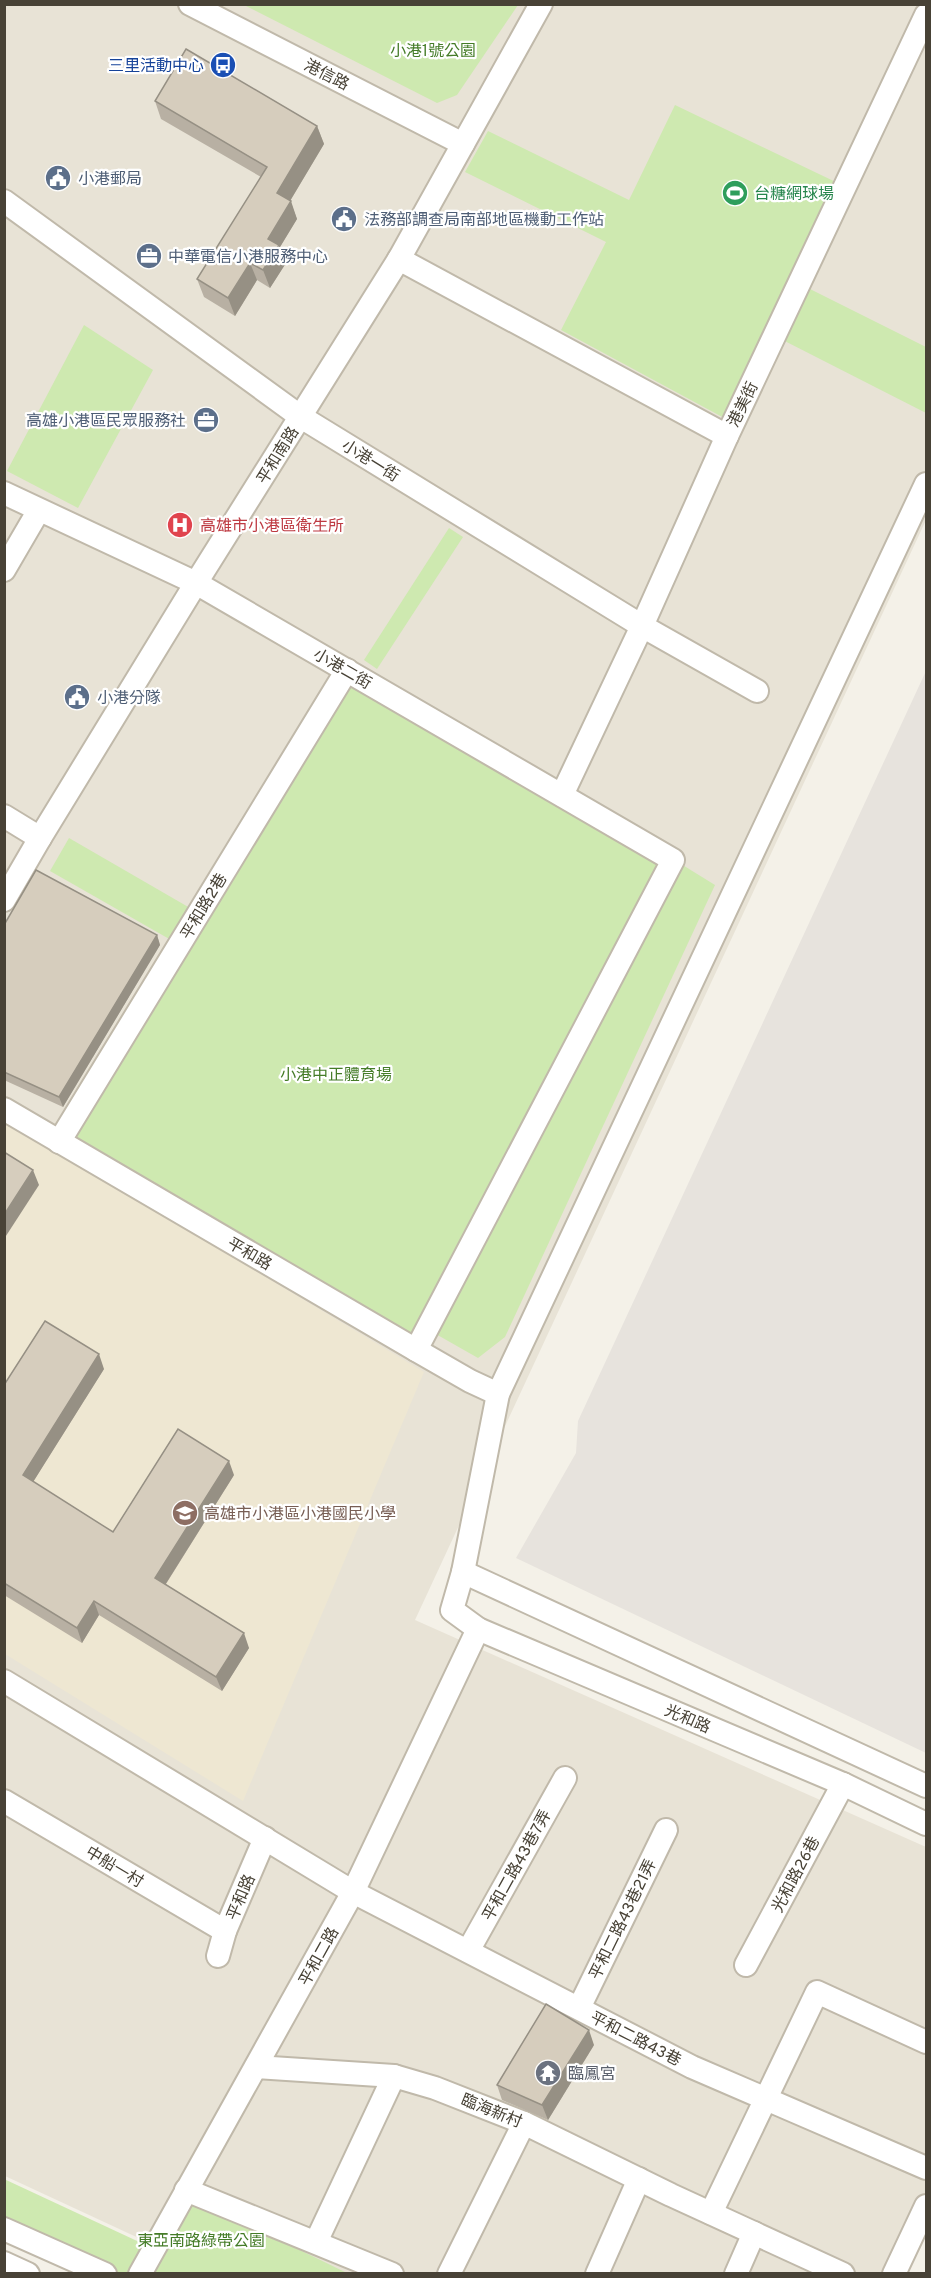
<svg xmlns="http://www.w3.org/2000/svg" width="931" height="2278" font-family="Overpass,'Noto Sans TC',sans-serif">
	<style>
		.residential { fill: #e8e3d6 }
		.industrial { fill: #e7e3dd }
		.education { fill: #eee7d2 }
		.green { fill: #cee9b0 }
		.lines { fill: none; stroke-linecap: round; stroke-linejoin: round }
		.street-casing { stroke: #c0b9aa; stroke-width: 26 }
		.street { stroke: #fff; stroke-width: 22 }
		.wall { fill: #b8b0a3 }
		.shaded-wall { fill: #969084 }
		.building { fill: #d6cdbd; stroke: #969084; stroke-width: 1.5 }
		.labels { text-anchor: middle; stroke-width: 4.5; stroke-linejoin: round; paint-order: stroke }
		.park-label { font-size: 16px; fill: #457c28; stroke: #fff }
		.transit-label { font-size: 16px; fill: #164399; stroke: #fff; text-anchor: end }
		.street-label { font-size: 16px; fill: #484236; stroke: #fff }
		.service-label { font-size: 16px; fill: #4e5e75; stroke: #fff; text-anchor: start }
		.leisure-label { font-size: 16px; fill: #27864d; stroke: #fff; text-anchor: start }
		.health-label { font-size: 16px; fill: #be3a42; stroke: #fff; text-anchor: start }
		.education-label { font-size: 16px; fill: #785e54; stroke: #fff; text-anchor: start }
		.worship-label { font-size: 16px; fill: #5b616d; stroke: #fff; text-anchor: start }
	</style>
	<rect width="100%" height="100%" fill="#f4f1e8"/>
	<path class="residential" d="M 5,5 L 926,5 L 926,520 L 415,1620 L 926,1847 L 926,2226 L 905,2273 L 214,2273 L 5,2176 Z"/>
	<path class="industrial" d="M 926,671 L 926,1753 L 516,1558 L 576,1453 L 578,1421 Z"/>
	<path class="education" d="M 4,1120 L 424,1372 L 243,1801 L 5,1654 Z"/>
	<g class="green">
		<path d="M 244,5 L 518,5 L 457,95 L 437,103 Z"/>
		<path d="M 675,105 L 842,185 L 794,281 L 926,347 L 926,413 L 767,332 L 726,419 L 561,330 L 606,242 L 465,172 L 488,131 L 629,200 Z"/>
		<path d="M 84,325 L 153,370 L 78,508 L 7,471 Z"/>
		<path d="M 449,528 L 463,537 L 377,669 L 364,660 Z"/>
		<path d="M 351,678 L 668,861 L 409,1344 L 69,1145 Z"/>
		<path d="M 69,838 L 190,908 L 171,940 L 50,871 Z"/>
		<path d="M 681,864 L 715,885 L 505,1337 L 478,1358 L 434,1333 Z"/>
		<path d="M 4,2179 L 150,2247 L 137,2273 L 112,2273 L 5,2223 Z"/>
		<path d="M 187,2195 L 347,2273 L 143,2274 Z"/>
	</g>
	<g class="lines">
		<g class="street-casing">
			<g id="street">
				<path d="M 190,4 L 463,144"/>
				<path d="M 4,201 L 301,417 L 642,626 L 757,691"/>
				<path d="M 399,259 L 727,436"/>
				<path d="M 926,484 L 498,1394 L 463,1572 L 452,1610 L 478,1629 L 843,1784 L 926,1824"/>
				<path d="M 4,493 L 196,583 L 673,860 L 416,1350"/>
				<path d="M 4,570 L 39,510"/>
				<path d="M 562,795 L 642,626 L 727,436 L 926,15"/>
				<path d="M 4,816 L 40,838"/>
				<path d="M 4,900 L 40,838 L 196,583 L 399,259 L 541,4"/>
				<path d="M 4,1109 L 416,1350 L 470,1381 L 498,1394"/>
				<path d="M 59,1142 L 347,670"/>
				<path d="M 463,1572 L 926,1786"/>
				<path d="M 4,1681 L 353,1892 L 692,2067 L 926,2168"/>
				<path d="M 4,1801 L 225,1931"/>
				<path d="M 468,1951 L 565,1778"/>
				<path d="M 218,1956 L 225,1931 L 265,1838"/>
				<path d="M 746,1965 L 843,1784"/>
				<path d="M 579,2008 L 666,1830"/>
				<path d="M 256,2067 L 394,2076 L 435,2088 L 524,2123 L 671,2195 L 843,2274"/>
				<path d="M 186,2190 L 392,2274"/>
				<path d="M 711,2213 L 817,1992 L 926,2042"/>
				<path d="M 4,2229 L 105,2274"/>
				<path d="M 316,2242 L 394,2076"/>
				<path d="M 4,2263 L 28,2274"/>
				<path d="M 140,2274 L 353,1892 L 478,1629"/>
				<path d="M 449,2274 L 524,2123"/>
				<path d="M 597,2274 L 639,2179"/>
				<path d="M 736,2274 L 754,2233"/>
				<path d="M 894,2274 L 926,2206"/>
			</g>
		</g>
		<use href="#street" class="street"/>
	</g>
	<g class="wall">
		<path d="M 155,101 L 317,126 L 324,144 L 290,201 L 297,219 L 280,247 L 286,263 L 270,288 L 257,280 L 235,316 L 204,297 L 197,279 L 261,177 L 161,119 Z"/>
		<path d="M 4,925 L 157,935 L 160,945 L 63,1107 L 4,1080 Z"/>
		<path d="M 104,1369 L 33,1482 L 113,1532 L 234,1475 L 166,1584 L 249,1648 L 222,1691 L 99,1615 L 82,1643 L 4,1595 L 4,1385 Z"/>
		<path d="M 594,2045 L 548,2120 L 502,2100 L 497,2085 Z"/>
	</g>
	<g class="shaded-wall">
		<path d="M 317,126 L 324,144 L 284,211 L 277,193 Z"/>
		<path d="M 291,201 L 297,219 L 280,247 L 286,263 L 270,288 L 263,270 L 268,239 Z"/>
		<path d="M 250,263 L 257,280 L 235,316 L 228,298 Z"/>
		<path d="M 157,935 L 160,945 L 63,1107 L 59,1097 Z"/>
		<path d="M 33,1170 L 39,1185 L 4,1239 L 4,1215 Z"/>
		<path d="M 99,1354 L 104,1369 L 28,1490 L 23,1475 Z"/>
		<path d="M 229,1461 L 234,1475 L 160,1593 L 155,1578 Z"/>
		<path d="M 94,1601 L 99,1615 L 82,1643 L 77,1628 Z"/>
		<path d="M 244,1633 L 249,1648 L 222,1691 L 216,1677 Z"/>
		<path d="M 589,2030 L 594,2045 L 548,2120 L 542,2105 Z"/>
	</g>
	<g class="building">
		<path d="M 186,49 L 317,126 L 277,193 L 291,201 L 268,239 L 279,245 L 263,270 L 250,263 L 228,298 L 197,279 L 267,167 L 155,101 Z"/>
		<path d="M 36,870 L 157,935 L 59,1097 L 4,1072 L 4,925 Z"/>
		<path d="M 4,1152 L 33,1170 L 4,1215 Z"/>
		<path d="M 45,1321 L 99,1354 L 23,1475 L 113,1532 L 178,1429 L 229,1461 L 155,1578 L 244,1633 L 216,1677 L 94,1601 L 77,1628 L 4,1583 L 4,1385 Z"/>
		<path d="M 546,2004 L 589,2030 L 542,2105 L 497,2085 Z"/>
	</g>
	<defs>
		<g id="bus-disc" transform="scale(1.35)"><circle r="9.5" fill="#1a4fb4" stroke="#fff"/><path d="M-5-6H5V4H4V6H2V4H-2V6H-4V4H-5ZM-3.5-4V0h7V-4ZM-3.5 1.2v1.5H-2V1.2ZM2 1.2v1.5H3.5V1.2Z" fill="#fff"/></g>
		<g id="civic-disc" transform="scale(1.35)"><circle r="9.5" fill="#5c6f8a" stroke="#fff"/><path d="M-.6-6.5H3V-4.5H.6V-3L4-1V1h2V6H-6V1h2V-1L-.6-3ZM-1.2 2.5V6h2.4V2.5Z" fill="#fff"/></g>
		<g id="stadium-disc" transform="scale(1.35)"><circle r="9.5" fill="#2e9e5b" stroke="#fff"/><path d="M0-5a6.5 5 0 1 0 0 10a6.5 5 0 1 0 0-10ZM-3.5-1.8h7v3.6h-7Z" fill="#fff"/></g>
		<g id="office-disc" transform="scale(1.35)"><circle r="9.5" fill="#5c6f8a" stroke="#fff"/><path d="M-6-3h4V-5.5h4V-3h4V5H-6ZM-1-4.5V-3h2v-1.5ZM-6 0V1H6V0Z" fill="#fff"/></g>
		<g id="hospital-disc" transform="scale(1.35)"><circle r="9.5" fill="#e0444e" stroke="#fff"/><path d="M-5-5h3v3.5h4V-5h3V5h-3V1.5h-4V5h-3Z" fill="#fff"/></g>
		<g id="school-disc" transform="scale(1.35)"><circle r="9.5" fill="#8d6e63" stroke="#fff"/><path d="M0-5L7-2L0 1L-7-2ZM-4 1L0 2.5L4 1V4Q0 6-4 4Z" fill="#fff"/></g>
		<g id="temple-disc" transform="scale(1.35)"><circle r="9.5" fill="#6b7280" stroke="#fff"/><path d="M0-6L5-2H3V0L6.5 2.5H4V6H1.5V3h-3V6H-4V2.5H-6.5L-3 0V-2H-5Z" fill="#fff"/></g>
	</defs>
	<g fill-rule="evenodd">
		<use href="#bus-disc" x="223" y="65"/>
		<use href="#civic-disc" x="58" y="178"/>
		<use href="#stadium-disc" x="735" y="193"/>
		<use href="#civic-disc" x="344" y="219"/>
		<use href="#office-disc" x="149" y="256"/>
		<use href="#office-disc" x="206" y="420"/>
		<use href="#hospital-disc" x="180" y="525"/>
		<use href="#civic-disc" x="77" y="697"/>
		<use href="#school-disc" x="185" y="1513"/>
		<use href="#temple-disc" x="548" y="2073"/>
	</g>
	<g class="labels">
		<g class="park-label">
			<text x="433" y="56">小港1號公園</text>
			<text x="336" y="1080">小港中正體育場</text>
			<text x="201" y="2246">東亞南路綠帶公園</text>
		</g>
		<g class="transit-label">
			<text x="204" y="71">三里活動中心</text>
		</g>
		<g class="street-label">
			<text transform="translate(327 74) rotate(27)" y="6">港信路</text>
			<text transform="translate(742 404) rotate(-64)" y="6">港美街</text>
			<text transform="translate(277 455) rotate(-58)" y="6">平和南路</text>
			<text transform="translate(371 460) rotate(32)" y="6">小港一街</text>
			<text transform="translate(343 668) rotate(30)" y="6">小港二街</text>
			<text transform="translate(203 906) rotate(-59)" y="6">平和路2巷</text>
			<text transform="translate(250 1253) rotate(30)" y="6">平和路</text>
			<text transform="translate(688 1718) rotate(23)" y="6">光和路</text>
			<text transform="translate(516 1865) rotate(-61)" y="6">平和二路43巷7弄</text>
			<text transform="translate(115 1866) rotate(31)" y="6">中船一村</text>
			<text transform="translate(795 1874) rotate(-62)" y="6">光和路26巷</text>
			<text transform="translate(240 1897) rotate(-67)" y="6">平和路</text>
			<text transform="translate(622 1919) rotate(-64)" y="6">平和二路43巷21弄</text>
			<text transform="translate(318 1956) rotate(-61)" y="6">平和二路</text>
			<text transform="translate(636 2038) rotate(27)" y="6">平和二路43巷</text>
			<text transform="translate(492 2110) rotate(22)" y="6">臨海新村</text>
		</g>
		<g class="service-label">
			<text x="78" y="184">小港郵局</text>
			<text x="364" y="225">法務部調查局南部地區機動工作站</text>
			<text x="168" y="262">中華電信小港服務中心</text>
			<text x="186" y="426" text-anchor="end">高雄小港區民眾服務社</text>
			<text x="97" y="703">小港分隊</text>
		</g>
		<g class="leisure-label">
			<text x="754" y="199">台糖網球場</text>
		</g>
		<g class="health-label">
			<text x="200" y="531">高雄市小港區衛生所</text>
		</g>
		<g class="education-label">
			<text x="204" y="1519">高雄市小港區小港國民小學</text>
		</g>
		<g class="worship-label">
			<text x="568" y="2079">臨鳳宮</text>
		</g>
	</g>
	<rect width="931" height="2278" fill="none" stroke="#484236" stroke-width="12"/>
</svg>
